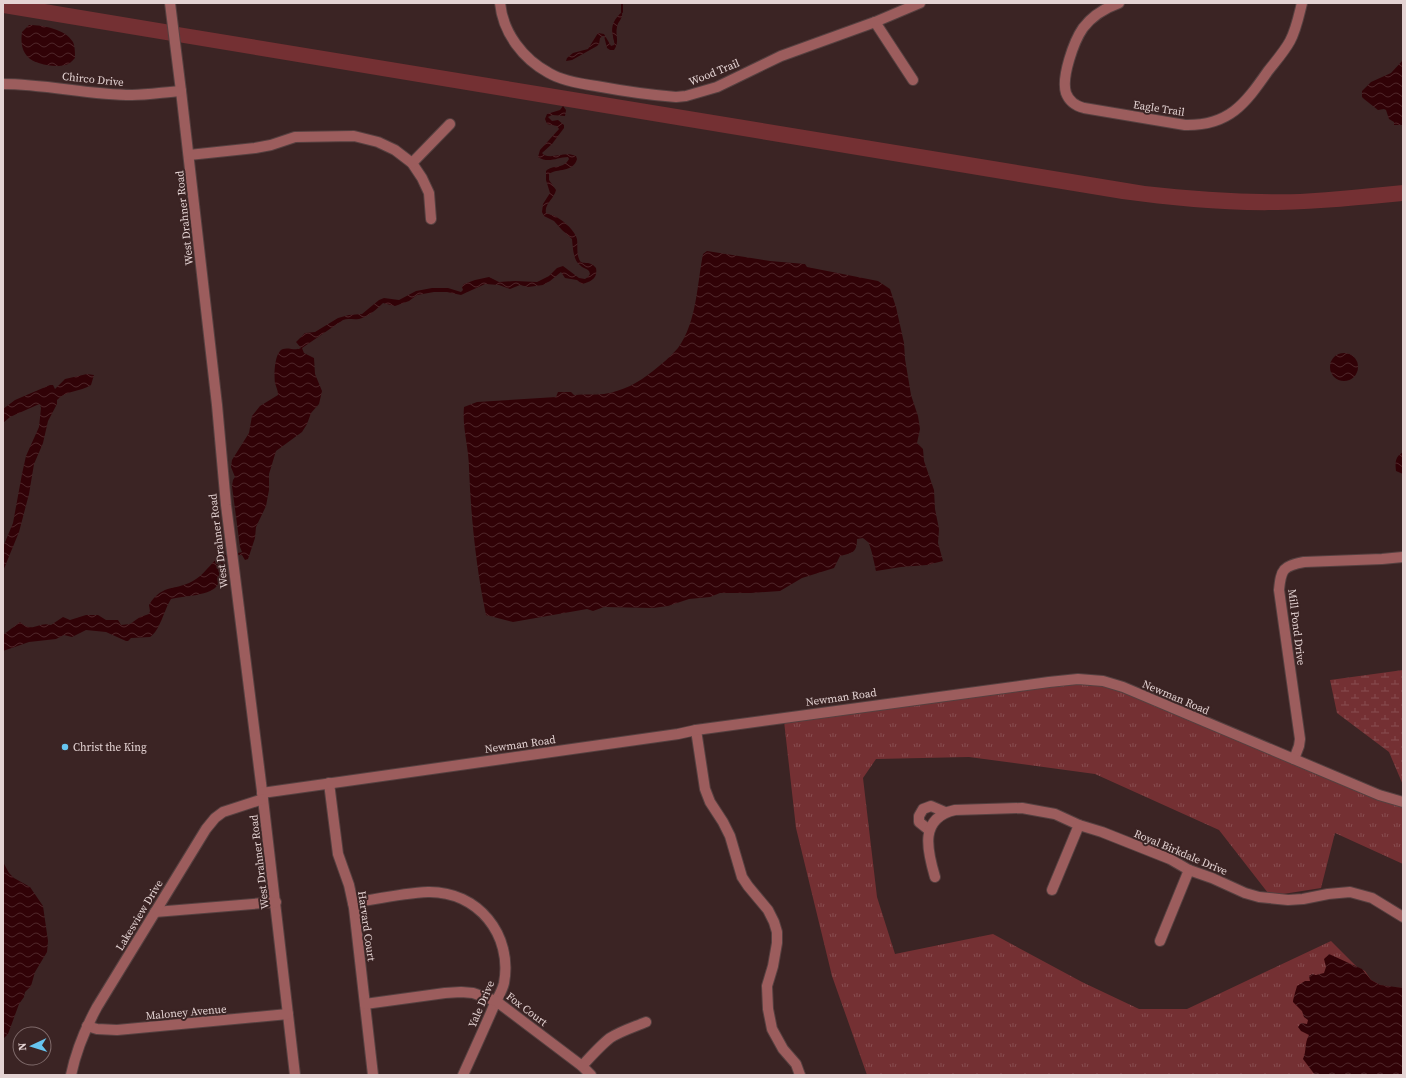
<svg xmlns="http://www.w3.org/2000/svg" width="1406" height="1078" font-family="'Source Serif 4',serif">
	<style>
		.grass { fill: url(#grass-tufts) }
		.wetland { fill: url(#wetland-marsh) }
		.green { fill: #743033 }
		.water { fill: url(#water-waves) }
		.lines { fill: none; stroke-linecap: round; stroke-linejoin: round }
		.stream { stroke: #310207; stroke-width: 2 }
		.minor-casing { stroke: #564040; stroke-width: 12 }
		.minor { stroke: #9c5d5d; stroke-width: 10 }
		.poi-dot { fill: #66c4ef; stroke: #3b2424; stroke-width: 1.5 }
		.labels { text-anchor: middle; stroke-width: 4; stroke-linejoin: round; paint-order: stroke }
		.street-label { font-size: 11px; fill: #e4d3d3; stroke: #3b2424 }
		.poi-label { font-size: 11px; fill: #e4d3d3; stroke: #3b2424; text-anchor: start }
	</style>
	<defs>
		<pattern id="grass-tufts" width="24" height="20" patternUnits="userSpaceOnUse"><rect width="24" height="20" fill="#743033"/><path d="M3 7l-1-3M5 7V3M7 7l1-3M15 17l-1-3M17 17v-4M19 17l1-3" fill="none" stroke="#884d50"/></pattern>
		<pattern id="wetland-marsh" width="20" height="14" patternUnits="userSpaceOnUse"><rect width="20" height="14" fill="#743033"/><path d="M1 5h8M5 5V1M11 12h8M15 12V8" fill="none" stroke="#884d50"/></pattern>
		<pattern id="water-waves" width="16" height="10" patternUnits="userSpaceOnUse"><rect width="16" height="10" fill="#310207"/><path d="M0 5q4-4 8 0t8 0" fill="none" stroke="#4f262a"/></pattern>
	</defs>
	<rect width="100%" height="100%" fill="#3b2424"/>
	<path class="grass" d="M 1081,682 L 1107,686 L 1403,806 L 1403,864 L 1335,833 L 1321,888 L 1283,894 L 1268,893 L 1219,830 L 1095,774 L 969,757 L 876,759 L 863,778 L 877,897 L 895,954 L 993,934 L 1082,982 L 1139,1009 L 1187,1009 L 1331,941 L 1357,967 L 1365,971 L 1371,980 L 1380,985 L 1388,987 L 1403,988 L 1403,1075 L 867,1075 L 832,976 L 796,828 L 784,721 Z"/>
	<path class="wetland" d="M 1403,670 L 1403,785 L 1389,752 L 1337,713 L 1330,680 Z"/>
	<path class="green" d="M 3,3 L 39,3 L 171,25 L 172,26 L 1145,186 C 1197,192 1248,195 1300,194 C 1334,192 1369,188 1403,185 L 1403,201 C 1361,205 1320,209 1278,210 C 1226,211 1174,206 1122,199 L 3,13 Z"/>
	<g class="water">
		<path d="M 622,12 C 623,19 618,21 617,27 C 615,35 620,42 614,50 L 610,50 L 607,48 L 604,36 L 603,36 L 600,38 L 599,44 L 597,46 L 572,60 L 566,61 L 567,58 L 573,53 L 588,49 L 598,33 L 604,34 L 611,46 L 614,45 C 615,41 613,40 613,36 C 610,26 615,18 622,12 Z"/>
		<path d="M 29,25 C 43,25 65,29 73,42 C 75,46 75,53 75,58 C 72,61 70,64 65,65 C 55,68 33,64 27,56 C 21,49 21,40 22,32 Z"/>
		<path d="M 1403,60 L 1403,125 L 1394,125 L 1394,122 L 1389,119 L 1386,110 L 1384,109 L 1378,110 L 1364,99 L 1362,97 L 1362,91 L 1371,82 L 1391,73 Z"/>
		<path d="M 563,106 L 566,110 L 565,116 L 552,115 L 548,117 L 552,121 L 558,120 L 564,125 L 564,128 L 552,144 L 542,153 L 544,155 C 554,159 565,151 576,156 L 577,159 C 573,173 557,168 549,174 L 549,180 L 556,190 C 554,199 544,204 546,213 C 550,215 555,215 558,218 C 565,222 575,231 577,239 C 578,246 576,254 580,261 C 583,265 590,260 596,268 C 598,278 591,282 582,284 L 577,280 L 565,278 L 561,272 L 550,281 L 543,285 L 528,287 L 520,285 L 510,289 L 499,285 L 485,284 L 461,295 L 447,292 L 434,292 L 417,295 L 409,301 L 395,306 L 383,303 C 377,309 368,317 359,319 C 353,320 348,318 343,320 L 302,348 L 304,353 L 314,358 L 315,374 L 322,391 L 319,404 L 311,413 L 307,424 L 302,432 L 276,451 L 269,474 L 269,490 L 266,506 L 256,527 L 255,538 L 248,559 L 245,560 L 242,555 L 227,557 L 226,559 L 226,563 L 223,566 C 220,571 221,578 218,584 C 213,596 182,596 171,599 C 164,610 160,631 150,637 L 131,638 L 128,641 L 126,641 L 106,632 L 86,630 L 72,637 L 64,635 L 56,639 L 29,642 L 3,651 L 3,635 L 20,622 C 33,634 38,621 51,625 L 63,617 L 70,620 L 86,615 L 98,615 L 106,620 L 118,620 L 121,625 L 130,624 L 140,617 L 149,614 L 150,611 L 149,605 C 163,582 177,592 196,579 C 207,572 212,560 224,554 L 227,556 L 242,552 L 240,547 L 232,486 L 233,480 L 235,477 L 231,467 L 232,460 L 249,433 L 252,416 L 260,406 L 278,395 C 278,390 276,387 275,383 C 274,376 274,352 283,349 C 288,347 296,351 301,348 L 296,342 L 305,333 L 315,332 L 338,318 L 349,315 L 362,314 L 379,300 L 384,298 L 399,300 L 416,291 L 432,288 L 448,288 L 461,292 L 463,290 L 462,287 L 464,284 L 475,280 L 489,277 L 499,282 L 515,281 L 537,282 L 549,276 L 557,268 L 563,266 L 579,278 L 585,279 L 588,277 L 590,274 L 589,271 C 586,268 583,268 581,266 C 573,261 573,248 572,239 L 562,230 L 554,221 L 544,216 L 542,212 L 543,204 L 550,193 L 546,180 L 546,171 C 553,164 563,170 569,159 L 568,157 C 557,157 549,164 538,157 L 540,150 L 559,129 L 557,126 L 547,124 L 545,119 L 547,114 L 560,110 Z"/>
		<path d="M 707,251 L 770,261 L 805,264 L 807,267 L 878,281 L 890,289 L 896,307 L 904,343 L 905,359 L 911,395 L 918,416 L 920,429 L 917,443 L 923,449 L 924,461 L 934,490 L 935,509 L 939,529 L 938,543 L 943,561 L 927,565 L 901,567 L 876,571 C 875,566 871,546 868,542 C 868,542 863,538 863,538 L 857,539 C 857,553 852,553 840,556 L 834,568 L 802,578 L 780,591 L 751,593 L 720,593 L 710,597 L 689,599 L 668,606 L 653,608 L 604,607 L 593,611 L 587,609 L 513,622 L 486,615 C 476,567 471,518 469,468 C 469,448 462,428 464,407 L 477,402 L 556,397 L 558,392 L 571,392 L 574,395 C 584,394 594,395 604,394 C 623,391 638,383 653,371 C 662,364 671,356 678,348 C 697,322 697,284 703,254 Z"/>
		<circle cx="1344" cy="367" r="14"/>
		<path d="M 87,374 L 94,375 L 91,385 C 80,392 66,390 57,400 L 57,404 L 48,421 L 43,443 L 34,464 L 29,494 L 19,532 L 3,571 L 3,547 L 13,523 L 22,474 L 26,456 L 39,427 L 41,408 L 40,404 L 37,405 L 10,417 L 3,423 L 3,409 L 15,400 L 50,385 L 53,385 L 55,389 L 65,379 Z"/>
		<path d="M 1403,452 L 1403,474 L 1396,471 C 1395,462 1395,457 1403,452 Z"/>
		<path d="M 3,862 L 9,873 L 14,878 L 30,887 L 43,906 L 48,941 L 47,952 L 35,972 L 31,986 L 25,992 L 24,997 L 19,1004 L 8,1034 L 3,1039 Z"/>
		<path d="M 1329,954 L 1362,969 L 1371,980 L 1380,985 L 1403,988 L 1403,1075 L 1315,1075 L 1303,1059 C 1307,1050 1304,1044 1309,1035 L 1301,1031 L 1298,1027 L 1301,1023 L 1307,1024 L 1308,1020 L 1304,1017 L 1302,1011 L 1293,1002 C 1293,999 1296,990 1297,986 L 1305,981 L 1310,981 L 1309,976 L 1312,974 L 1316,975 L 1324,973 L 1326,967 L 1324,959 Z"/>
	</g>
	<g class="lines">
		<path class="stream" d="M 622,12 L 622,3"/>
		<g class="minor-casing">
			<g id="minor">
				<path d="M 170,3 L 181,91 L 217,405 L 226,505 L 263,799 L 295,1075"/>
				<path d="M 500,3 C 503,33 523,59 549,73 C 562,81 582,84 596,86 C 623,91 649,95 676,97 L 686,96 L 717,87 L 781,56 L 875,22 L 920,3"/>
				<path d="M 1119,3 C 1105,8 1092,16 1083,28 C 1074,41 1061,77 1066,93 C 1069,101 1076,106 1084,108 L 1185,125 C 1229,126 1245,104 1268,71 C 1275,62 1284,52 1290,41 C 1296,30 1299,15 1302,3"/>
				<path d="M 875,22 L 913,80"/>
				<path d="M 3,84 C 46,84 89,95 132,95 C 148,95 165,92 181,91"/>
				<path d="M 189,155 L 255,148 L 271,145 L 295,137 L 354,136 L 378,142 L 395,150 L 412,163 L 422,178 L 429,193 L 431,219"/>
				<path d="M 412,163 L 450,124"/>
				<path d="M 696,730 L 705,789 L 710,802 L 723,822 L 730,836 L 742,877 L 748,886 L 768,910 L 774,922 L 777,932 L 777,943 L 773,966 L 767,986 L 768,1009 L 772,1029 L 783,1049 L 796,1064 L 800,1075"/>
				<path d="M 1294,759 L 1299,746 L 1300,739 L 1279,590 C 1281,569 1283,566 1304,562 L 1382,559 L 1403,557"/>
				<path d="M 329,783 L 338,854 L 349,885 L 354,908 L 373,1075"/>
				<path d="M 262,793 L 678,734 L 696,730 L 1049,682 L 1078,679 L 1103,681 L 1123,687 L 1379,795 L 1403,802"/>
				<path d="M 929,830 L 919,822 L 919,816 L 923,809 L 931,806 L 945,812"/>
				<path d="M 935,877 C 927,850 919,818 955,810 L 1022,808 L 1055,814 L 1079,825 L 1102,832 L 1170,859 L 1189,870 L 1212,878 L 1245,893 L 1259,897 L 1288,900 L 1303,899 L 1328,894 L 1350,892 L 1372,898 L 1403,917"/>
				<path d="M 1052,890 L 1079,825"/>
				<path d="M 353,903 C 377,899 403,893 428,892 C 478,891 513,935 504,983 C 502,992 496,1000 493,1008 C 483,1031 473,1053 463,1075"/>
				<path d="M 155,912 L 276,902"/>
				<path d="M 1160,941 L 1189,870"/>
				<path d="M 365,1004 L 445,993 L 461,992 L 473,993 L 496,1001 L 582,1066 L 591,1075"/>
				<path d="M 87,1026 L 97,1029 L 117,1030 L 288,1014"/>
				<path d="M 582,1066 C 591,1056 600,1046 610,1038 C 621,1031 634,1027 646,1022"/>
				<path d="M 71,1075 C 76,1051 85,1029 97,1007 L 206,829 L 215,818 L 223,812 L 263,799"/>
			</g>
		</g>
		<use href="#minor" class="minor"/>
	</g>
	<circle class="poi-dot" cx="65" cy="747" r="4"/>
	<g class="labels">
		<g class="street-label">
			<text transform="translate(714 72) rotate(-22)" y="4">Wood Trail</text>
			<text transform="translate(93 79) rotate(6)" y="4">Chirco Drive</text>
			<text transform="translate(1159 108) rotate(9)" y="4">Eagle Trail</text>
			<text transform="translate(184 218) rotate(-96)" y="4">West Drahner Road</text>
			<text transform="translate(218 541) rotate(-97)" y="4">West Drahner Road</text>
			<text transform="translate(1297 627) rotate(83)" y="4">Mill Pond Drive</text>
			<text transform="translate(841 697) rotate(-8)" y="4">Newman Road</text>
			<text transform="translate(1176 697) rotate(23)" y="4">Newman Road</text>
			<text transform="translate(520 744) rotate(-8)" y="4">Newman Road</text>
			<text transform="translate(1181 852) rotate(23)" y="4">Royal Birkdale Drive</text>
			<text transform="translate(259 862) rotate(-97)" y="4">West Drahner Road</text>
			<text transform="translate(139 915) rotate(-59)" y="4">Lakesview Drive</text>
			<text transform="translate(367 926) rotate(82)" y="4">Harvard Court</text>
			<text transform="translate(481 1004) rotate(-67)" y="4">Yale Drive</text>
			<text transform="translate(527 1009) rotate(37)" y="4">Fox Court</text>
			<text transform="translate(186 1012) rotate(-5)" y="4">Maloney Avenue</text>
		</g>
		<g class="poi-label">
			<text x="73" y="751">Christ the King</text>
		</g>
	</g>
	<rect width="1406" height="1078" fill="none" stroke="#e4d3d3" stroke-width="8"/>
	<g transform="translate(32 1046) rotate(266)"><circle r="19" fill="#3b2424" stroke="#7f6a6a"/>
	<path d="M0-3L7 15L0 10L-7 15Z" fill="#66c4ef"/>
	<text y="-6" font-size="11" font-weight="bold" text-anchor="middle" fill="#e4d3d3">N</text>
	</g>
</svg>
